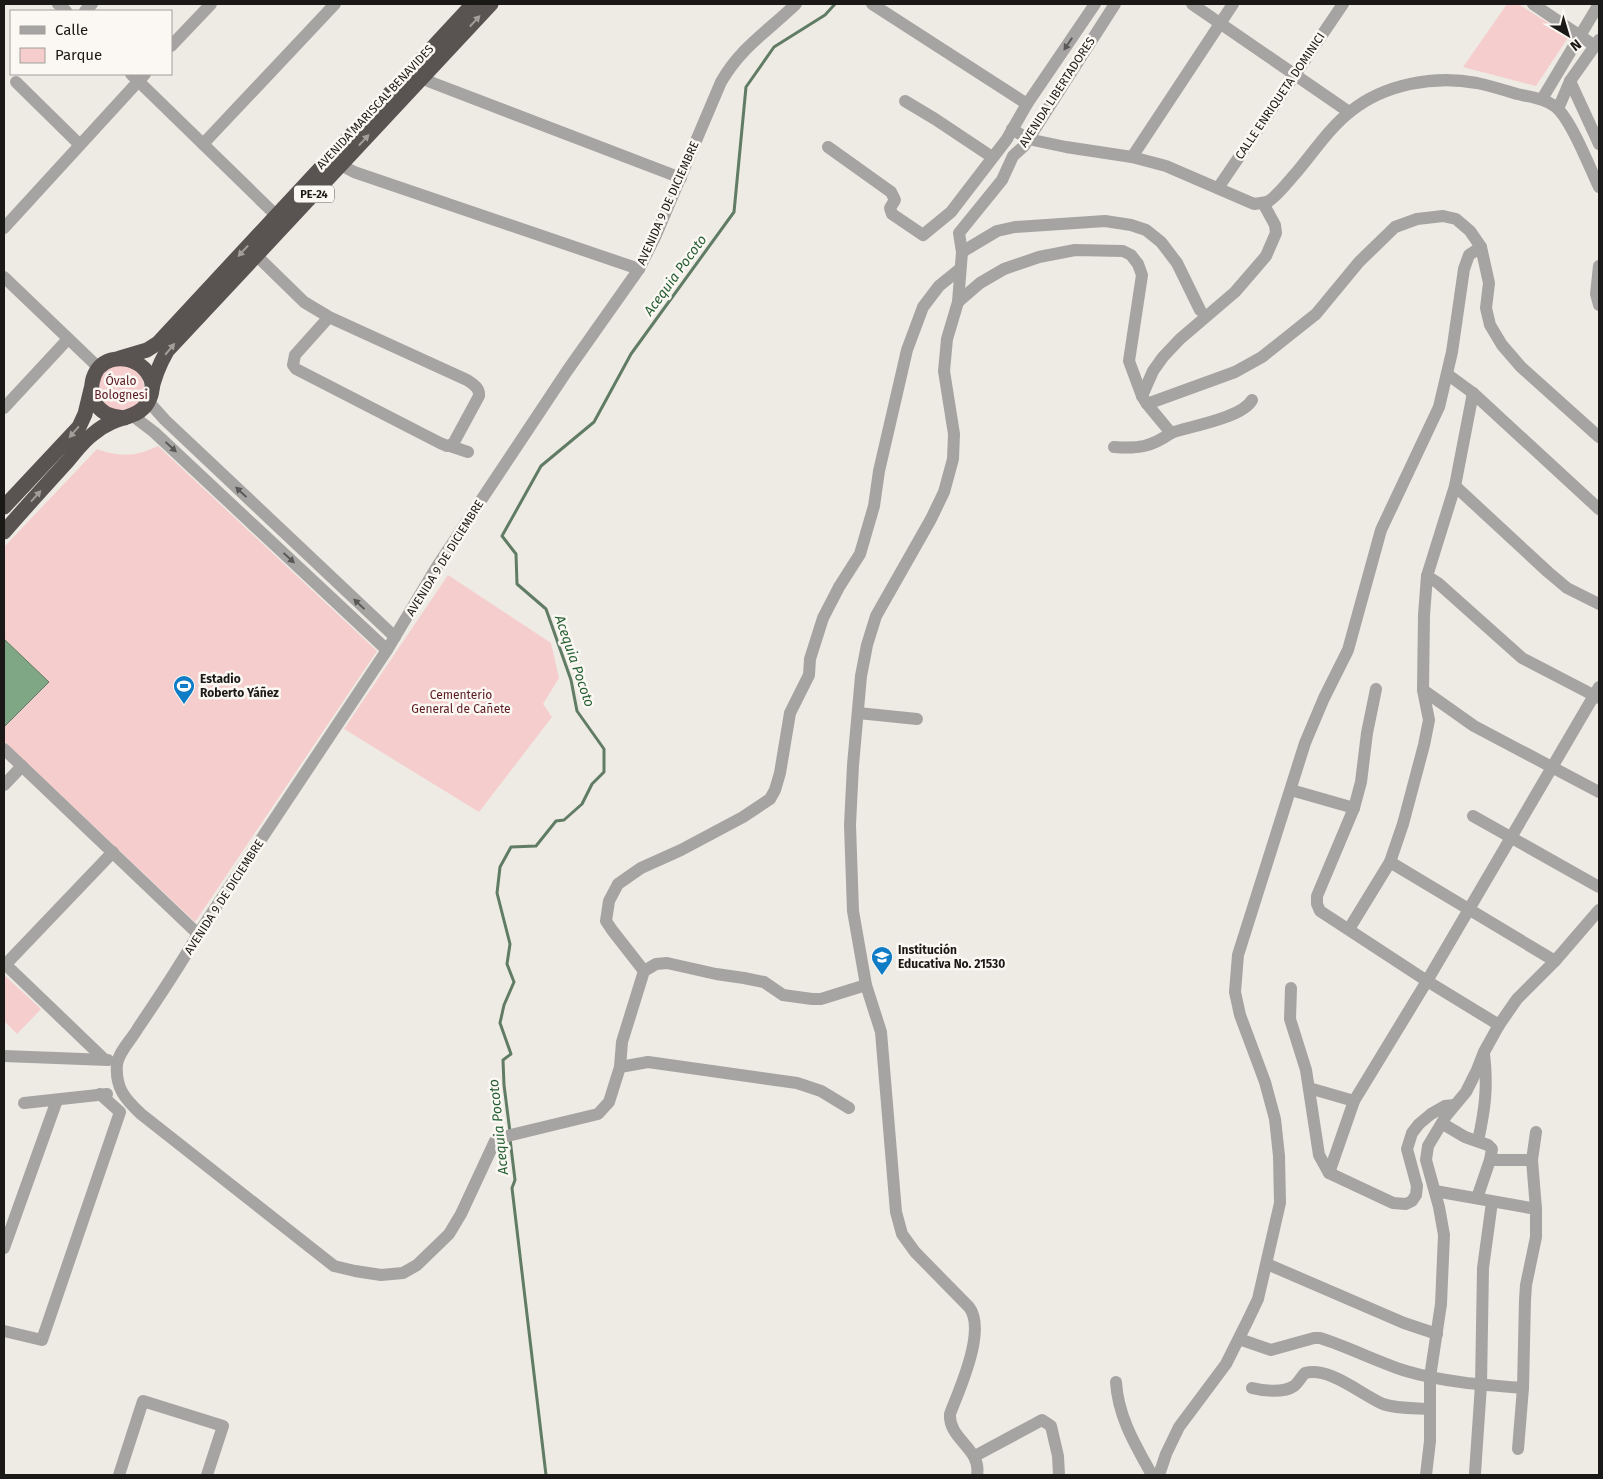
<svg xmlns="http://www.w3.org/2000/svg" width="1603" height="1479" font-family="'Fira Sans',sans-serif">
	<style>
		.green { fill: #f6cdcd }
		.water { fill: #7fa685; stroke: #617c64 }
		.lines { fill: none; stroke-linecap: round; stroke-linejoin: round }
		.stream { stroke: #617c64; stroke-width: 3 }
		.minor { stroke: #a6a4a2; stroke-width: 12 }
		.highway { stroke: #595451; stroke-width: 15 }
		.oneway { fill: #a29e9a }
		.oneway2 { fill: #595856 }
		.labels { text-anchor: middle; stroke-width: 5; stroke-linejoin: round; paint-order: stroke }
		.shield { fill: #fbf8f3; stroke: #5e5c59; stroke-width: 1 }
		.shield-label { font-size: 11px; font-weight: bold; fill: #1a1917 }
		.street-label { font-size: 12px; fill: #1a1917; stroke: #fbf8f3 }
		.park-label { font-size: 12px; fill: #5b1b21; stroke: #fbf8f3 }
		.poi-label { font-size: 12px; font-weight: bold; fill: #1a1917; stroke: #fbf8f3; text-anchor: start }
		.water-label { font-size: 14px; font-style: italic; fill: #265f33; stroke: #fbf8f3 }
	</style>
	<rect width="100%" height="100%" fill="#eeebe5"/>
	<g class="green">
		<path d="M 1507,4 L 1518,4 L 1569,36 L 1536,86 L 1463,67 Z"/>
		<circle cx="121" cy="388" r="23"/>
		<path d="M 158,446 L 377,651 L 195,922 L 4,741 L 4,727 L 48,682 L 4,639 L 4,547 L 97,449 C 119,457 136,457 158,446 Z"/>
		<path d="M 448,575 L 551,643 L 559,678 L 543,704 L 552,717 L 479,812 L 344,729 Z"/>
		<path d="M 4,975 L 41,1009 L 17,1034 L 4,1021 Z"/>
	</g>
	<path class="water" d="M 4,639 L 49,682 L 4,727 Z"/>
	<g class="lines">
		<g class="stream">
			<path d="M 510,1132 L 504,1085 L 503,1060 L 511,1054 L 500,1023 L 504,1005 L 514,982 L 507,964 L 510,944 L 497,893 L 500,867 L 511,847 L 536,846 L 556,821 L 564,820 L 582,804 L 592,784 L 604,772 L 604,749 L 577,711 L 571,680 L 546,609 L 517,584 L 516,554 L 502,536 L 541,466 L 594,422 L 631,354 L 734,212 L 746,87 L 774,47 L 825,15 L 835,4"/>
			<path d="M 510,1139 L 515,1180 L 512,1188 L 546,1475"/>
		</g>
		<g class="minor">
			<path d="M 58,4 L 66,11"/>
			<path d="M 796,4 C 768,31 741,47 721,82 L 656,235 L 639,269 L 567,371 L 436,568 L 387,650 L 198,934 C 180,966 159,997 138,1028 C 132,1039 119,1051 117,1064 C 115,1088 125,1099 141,1114 L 334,1266 L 355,1271 L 381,1275 L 403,1273 L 417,1265 L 449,1234 L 461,1214 L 495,1141 L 503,1137 L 598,1114 L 609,1102 L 620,1067 L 648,1062 L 797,1083 L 821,1091 L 849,1108"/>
			<path d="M 872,4 L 1027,104"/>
			<path d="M 1192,4 L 1349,112"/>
			<path d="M 1533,4 L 1595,46"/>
			<path d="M 85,11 L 92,4"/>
			<path d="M 171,46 L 211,4"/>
			<path d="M 131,74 L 283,222"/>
			<path d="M 422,78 L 433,83 L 681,178"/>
			<path d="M 1570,81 L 1599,144"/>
			<path d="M 16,82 L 79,144"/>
			<path d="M 1542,99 L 1599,4"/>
			<path d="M 905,101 L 935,119 L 992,157"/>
			<path d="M 1558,109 L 1570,81 L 1599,40"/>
			<path d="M 1012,129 L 1028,139 L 1066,147 L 1132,157 L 1166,166 L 1254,204 C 1259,203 1264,203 1269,201 C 1279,194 1287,183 1295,174 C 1313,153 1329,128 1351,111 C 1385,84 1434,75 1477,83 C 1491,86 1504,90 1517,94 C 1531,97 1549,99 1559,110 C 1574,127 1589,166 1599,187"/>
			<path d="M 1008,137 L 1027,104 L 1095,4"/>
			<path d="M 203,144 L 335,4"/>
			<path d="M 828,147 L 891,192 L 895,200 L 890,208 L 892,214 L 923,235 L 951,212 L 1007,139"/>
			<path d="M 1132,157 L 1233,4"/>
			<path d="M 341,165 L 354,172 L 639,269"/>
			<path d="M 1218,188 L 1343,4"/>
			<path d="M 4,228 L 145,74"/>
			<path d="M 962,252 L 997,231 L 1015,227 L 1105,221 L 1131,225 L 1146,230 L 1161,242 L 1177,263 L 1200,310"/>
			<path d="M 257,256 L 304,302 L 329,317 L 467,380 C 473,384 480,388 479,396 L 453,444 L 447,446 L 440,443 L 296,369 L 293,365 L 295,355 L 329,317"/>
			<path d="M 1599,266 L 1596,294 L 1599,305"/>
			<path d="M 4,277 L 99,368"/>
			<path d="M 958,302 L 980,283 L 1004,269 L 1039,257 L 1075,250 L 1123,251 L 1131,255 L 1138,264 L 1142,275 L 1129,361 L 1142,396 L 1147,404 L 1235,372 L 1262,357 L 1316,314 L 1359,262 L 1395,227 L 1417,219 L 1443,216 L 1456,219 L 1470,231 L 1481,247 L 1489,283 L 1486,308 L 1490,325 L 1502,345 L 1521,367 L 1599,437"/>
			<path d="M 1447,374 L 1473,393 L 1599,509"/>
			<path d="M 1142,396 L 1153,371 L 1163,357 L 1180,339 L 1235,292 L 1266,256 L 1276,233 L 1275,225 L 1263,203"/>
			<path d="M 148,401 L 165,420 L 395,637"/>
			<path d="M 1147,404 L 1171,433 C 1191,426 1242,418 1252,400"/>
			<path d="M 4,408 L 68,339"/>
			<path d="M 133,416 L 154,432 L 387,650"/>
			<path d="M 450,446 L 468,452"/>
			<path d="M 1114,447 C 1138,449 1151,447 1171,433"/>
			<path d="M 1455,486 L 1548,572 L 1567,588 L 1599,604"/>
			<path d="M 1427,576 L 1438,583 L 1522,658 L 1599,698"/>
			<path d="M 1376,689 L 1367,733 L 1361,782 L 1354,808 L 1317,896 L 1317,904 L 1320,911 L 1427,981 L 1499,1025"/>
			<path d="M 1423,690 L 1474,726 L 1599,792"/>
			<path d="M 858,713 L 917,719"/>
			<path d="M 4,749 L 198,934"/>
			<path d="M 4,785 L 22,766"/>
			<path d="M 1291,790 L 1354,808"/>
			<path d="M 1473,816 L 1599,887"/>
			<path d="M 1390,862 L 1555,961"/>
			<path d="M 1349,929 L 1390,862 L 1403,824 L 1424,745 L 1429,720 L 1423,690 L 1424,615 L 1427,576 L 1455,486 L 1473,393"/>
			<path d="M 4,963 L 104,1059"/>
			<path d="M 4,966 L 113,852"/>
			<path d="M 644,971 L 612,930 L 606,921 L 609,901 L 618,884 L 641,868 L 681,850 L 743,817 L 770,799 L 775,790 L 780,773 L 790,713 L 809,675 L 810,659 L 823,618 L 839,587 L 860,554 L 874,506 L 879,471 L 907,350 L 923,307 L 939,286 L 960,269"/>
			<path d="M 1291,988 L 1290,1019 L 1306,1070 L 1319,1155 L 1329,1173 L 1393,1203 L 1406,1204 L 1412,1201 L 1416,1195 L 1417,1186 L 1407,1149 L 1412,1133 L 1419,1124 L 1431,1114 L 1445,1106 L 1454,1105"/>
			<path d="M 4,1056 L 108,1060"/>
			<path d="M 620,1067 L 622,1042 L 644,971 L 656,964 L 667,963 L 716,974 L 744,978 L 764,982 L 783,995 L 812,999 L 821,999 L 866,985"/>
			<path d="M 1309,1088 L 1354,1101"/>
			<path d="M 24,1103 L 107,1094"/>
			<path d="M 1443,1124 L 1465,1137 L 1488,1145 L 1492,1149 L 1490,1160 L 1477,1198"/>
			<path d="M 1536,1132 L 1532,1160 L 1536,1209"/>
			<path d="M 1478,1141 C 1485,1109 1488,1087 1484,1054"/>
			<path d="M 1490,1160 L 1532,1160"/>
			<path d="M 1329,1173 L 1354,1101 L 1427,981 L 1599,687"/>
			<path d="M 1435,1191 L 1536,1209 L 1536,1237 L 1526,1285 L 1525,1300 L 1523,1388 L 1518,1449"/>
			<path d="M 4,1248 L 57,1100"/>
			<path d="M 1267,1264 L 1404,1323 L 1437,1334"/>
			<path d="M 4,1331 L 42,1340 L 120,1112 L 100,1094"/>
			<path d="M 1239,1339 L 1271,1350 L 1314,1338 L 1320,1338 C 1349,1347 1377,1362 1406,1371 C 1443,1382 1484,1385 1523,1388"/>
			<path d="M 1116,1382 C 1118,1417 1136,1446 1152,1475"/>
			<path d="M 1252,1388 C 1263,1391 1284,1393 1294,1386 C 1298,1383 1301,1377 1305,1373 C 1329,1366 1362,1395 1383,1404 C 1397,1409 1415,1408 1430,1409"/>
			<path d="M 975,1456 L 1042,1420 L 1051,1426 L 1058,1456 L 1059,1475"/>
			<path d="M 1475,1473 L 1481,1385 L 1483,1268 L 1492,1202"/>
			<path d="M 119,1475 L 143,1401 L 223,1426 L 207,1475"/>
			<path d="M 977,1475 C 982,1449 948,1439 950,1414 C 959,1390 987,1330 969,1307 L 915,1252 L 902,1234 L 896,1212 L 881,1032 L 866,985 L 853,911 L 850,825 L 853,765 L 861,676 L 867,645 L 876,616 L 931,519 L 944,492 L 953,459 L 954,434 L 944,371 L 947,339 L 958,302 L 962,252 L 959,233 L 1002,180 L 1013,156 L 1024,146 L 1115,4"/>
			<path d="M 1159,1475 L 1166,1454 L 1179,1427 L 1226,1364 L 1247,1322 L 1258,1299 L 1280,1203 L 1279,1156 L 1275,1119 L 1265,1082 L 1240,1015 L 1235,992 L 1238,955 L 1305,743 L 1324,698 L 1348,650 L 1381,530 L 1439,407 L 1452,352 L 1464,269 L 1469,255 L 1481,247"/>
			<path d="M 1426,1475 L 1430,1441 L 1430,1377 L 1441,1304 L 1444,1235 L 1439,1207 L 1426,1160 L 1428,1146 L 1446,1116 L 1466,1092 L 1477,1070 L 1484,1052 L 1499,1025 L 1517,999 L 1555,961 L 1599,910"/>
		</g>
		<g class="highway">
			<path d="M 120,358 L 147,350 L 158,343 L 473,4"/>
			<path d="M 151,393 C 154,377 159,365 167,351 L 491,4"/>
			<path d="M 4,507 L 79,427 L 85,414 L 91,389"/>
			<path d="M 4,532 C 24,509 44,487 65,464 C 74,454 82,442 93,434 C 99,429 105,425 112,422 C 126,416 140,416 148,402 C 162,377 137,353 111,360 C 90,366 86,395 100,409 C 107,416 116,417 125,418"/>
		</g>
	</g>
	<defs><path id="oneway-solid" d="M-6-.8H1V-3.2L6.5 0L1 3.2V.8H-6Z" transform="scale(1.25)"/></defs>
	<g class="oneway">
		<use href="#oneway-solid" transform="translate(475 21) rotate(-47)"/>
		<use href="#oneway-solid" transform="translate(364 140) rotate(-47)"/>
		<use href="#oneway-solid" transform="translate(243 251) rotate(133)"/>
		<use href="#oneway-solid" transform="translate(170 349) rotate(-50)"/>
		<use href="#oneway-solid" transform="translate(74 432) rotate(131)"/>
		<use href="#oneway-solid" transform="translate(36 496) rotate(-48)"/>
	</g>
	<g class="oneway2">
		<use href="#oneway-solid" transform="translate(1068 44) rotate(124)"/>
		<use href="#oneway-solid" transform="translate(171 447) rotate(43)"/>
		<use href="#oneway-solid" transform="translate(241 492) rotate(-137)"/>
		<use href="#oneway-solid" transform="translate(289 558) rotate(43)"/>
		<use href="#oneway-solid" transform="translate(359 604) rotate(-137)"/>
	</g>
	<defs>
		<g id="stadium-pin" transform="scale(1.125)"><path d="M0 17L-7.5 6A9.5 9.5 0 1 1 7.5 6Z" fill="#107cc6" stroke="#fbf8f3"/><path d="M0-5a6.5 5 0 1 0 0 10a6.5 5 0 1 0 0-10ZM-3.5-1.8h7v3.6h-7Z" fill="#fff"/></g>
		<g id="school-pin" transform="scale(1.125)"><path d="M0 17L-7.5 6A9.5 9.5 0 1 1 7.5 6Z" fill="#107cc6" stroke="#fbf8f3"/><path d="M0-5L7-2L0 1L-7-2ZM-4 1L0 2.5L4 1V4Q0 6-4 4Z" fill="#fff"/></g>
	</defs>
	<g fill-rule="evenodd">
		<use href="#stadium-pin" x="184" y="686"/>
		<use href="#school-pin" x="882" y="957"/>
	</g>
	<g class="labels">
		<rect class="shield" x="294" y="185.5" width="40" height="17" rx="4"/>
		<g class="shield-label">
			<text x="314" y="198">PE-24</text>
		</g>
		<g class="street-label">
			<text transform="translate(1057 92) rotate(-57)" y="4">AVENIDA LIBERTADORES</text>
			<text transform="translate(1280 96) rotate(-56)" y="4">CALLE ENRIQUETA DOMINICI</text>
			<text transform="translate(375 107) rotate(-47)" y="4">AVENIDA MARISCAL BENAVIDES</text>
			<text transform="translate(668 203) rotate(-66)" y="4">AVENIDA 9 DE DICIEMBRE</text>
			<text transform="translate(445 558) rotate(-58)" y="4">AVENIDA 9 DE DICIEMBRE</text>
			<text transform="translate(224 897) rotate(-57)" y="4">AVENIDA 9 DE DICIEMBRE</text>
		</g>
		<g class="park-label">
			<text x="121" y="385">Óvalo<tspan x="121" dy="14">Bolognesi</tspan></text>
			<text x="461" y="699">Cementerio<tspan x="461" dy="14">General de Cañete</tspan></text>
		</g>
		<g class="poi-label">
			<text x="200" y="683">Estadio<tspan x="200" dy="14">Roberto Yáñez</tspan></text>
			<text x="898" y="954">Institución<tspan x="898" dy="14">Educativa No. 21530</tspan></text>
		</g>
		<g class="water-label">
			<text transform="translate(675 275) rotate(-54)" y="5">Acequia Pocoto</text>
			<text transform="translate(575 661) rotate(71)" y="5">Acequia Pocoto</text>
			<text transform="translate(498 1127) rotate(-96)" y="5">Acequia Pocoto</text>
		</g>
	</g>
	<rect width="1603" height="1479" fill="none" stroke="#1a1917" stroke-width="10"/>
	<rect x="10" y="10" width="162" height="65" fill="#fbf8f3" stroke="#a19f9b"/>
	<rect x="20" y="26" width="25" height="8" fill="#a6a4a2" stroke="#a19f9b"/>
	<text x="55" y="35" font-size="15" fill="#1a1917">Calle</text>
	<rect x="20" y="48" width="25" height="15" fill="#f6cdcd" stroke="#a19f9b"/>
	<text x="55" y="60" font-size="15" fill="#1a1917">Parque</text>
	<g transform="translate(1568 35) rotate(142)" stroke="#fbf8f3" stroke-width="4" paint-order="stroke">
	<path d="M0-4L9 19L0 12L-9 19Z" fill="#1a1917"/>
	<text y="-8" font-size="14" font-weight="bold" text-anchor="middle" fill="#1a1917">N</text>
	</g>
</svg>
